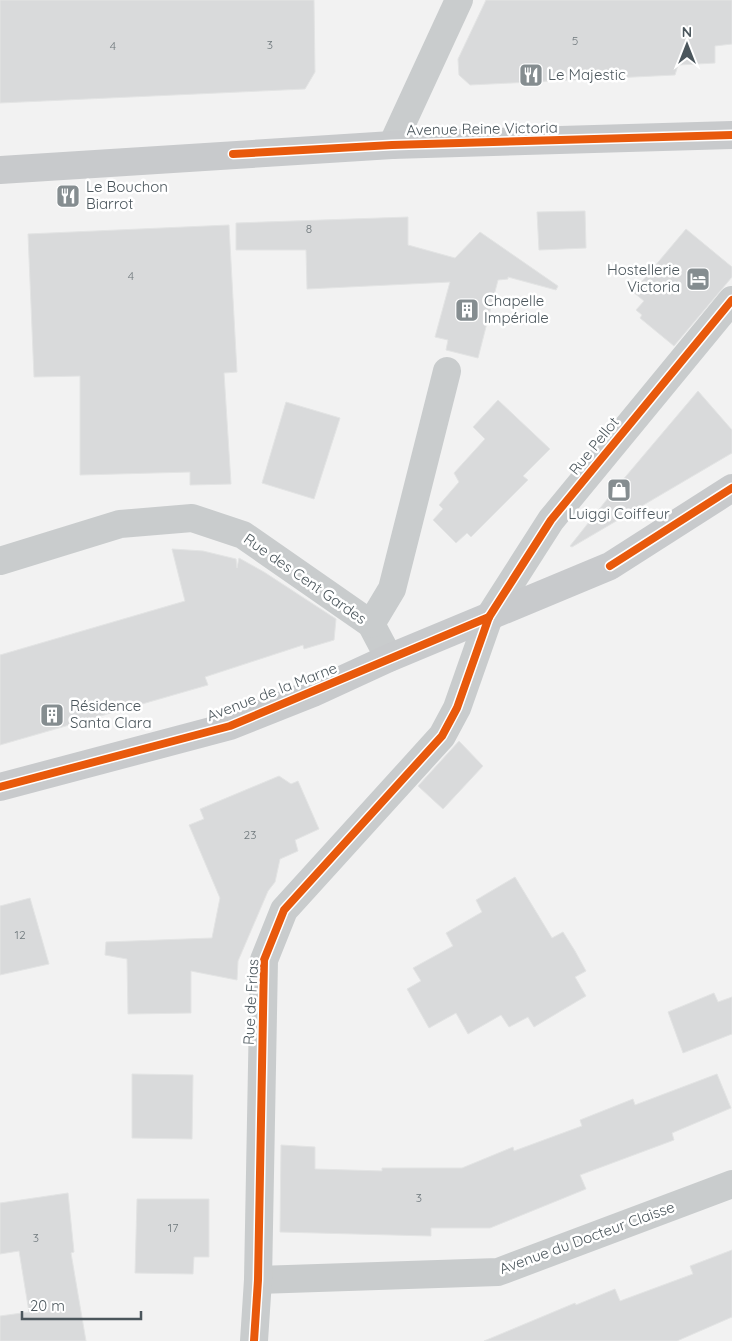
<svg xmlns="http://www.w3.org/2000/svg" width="732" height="1341" font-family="Quicksand,sans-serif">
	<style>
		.building { fill: #d9dadb; stroke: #e3e4e4 }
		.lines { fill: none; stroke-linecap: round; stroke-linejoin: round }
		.minor { stroke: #c9cccd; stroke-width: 28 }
		.major { stroke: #c8cacc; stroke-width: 28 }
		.cycleway-casing { stroke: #fff; stroke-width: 11 }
		.cycleway { stroke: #e8590c; stroke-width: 8 }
		.labels { text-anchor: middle; stroke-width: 5; stroke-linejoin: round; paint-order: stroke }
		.number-label { font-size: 12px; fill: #6f787c }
		.poi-label { font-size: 15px; fill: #4b565c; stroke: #fff; text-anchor: start }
		.street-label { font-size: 15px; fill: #4b565c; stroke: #fff }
	</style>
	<rect width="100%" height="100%" fill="#f2f2f2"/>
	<g class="building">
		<path d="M 0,0 L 314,0 L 315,72 L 305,89 L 0,103 Z"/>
		<path d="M 486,0 L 732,0 L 732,44 L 715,46 L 715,63 L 678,65 L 675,75 L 470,85 L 459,75 L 458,59 Z"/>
		<path d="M 585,211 L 586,248 L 539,250 L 537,212 Z"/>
		<path d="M 408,217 L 408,245 L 455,258 L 480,232 L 558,286 L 556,290 L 508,277 L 508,279 L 498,280 L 478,358 L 446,350 L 448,340 L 435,337 L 450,282 L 307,289 L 306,250 L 236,250 L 236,223 Z"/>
		<path d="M 229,225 L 237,372 L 224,373 L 231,484 L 190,485 L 190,472 L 80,475 L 80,376 L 34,377 L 28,234 Z"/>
		<path d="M 686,229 L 732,267 L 732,277 L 674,346 L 640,318 L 642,315 L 636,310 L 644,301 L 633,292 Z"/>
		<path d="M 698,391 L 732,430 L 732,453 L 572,547 L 570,546 L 616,488 Z"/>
		<path d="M 498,400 L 550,449 L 523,476 L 528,480 L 471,537 L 467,533 L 456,543 L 433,520 L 443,509 L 439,505 L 459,482 L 454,473 L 485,439 L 473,427 Z"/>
		<path d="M 286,402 L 340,418 L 314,499 L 262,483 Z"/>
		<path d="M 172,549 L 203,551 L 236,559 L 237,568 L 239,558 L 264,572 L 336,619 L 334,640 L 304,649 L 303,645 L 205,677 L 208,685 L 0,745 L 0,655 L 185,601 Z"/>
		<path d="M 459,741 L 483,766 L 443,809 L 418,786 Z"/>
		<path d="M 279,776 L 291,784 L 298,781 L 319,829 L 295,840 L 298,851 L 280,859 L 275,882 L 268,891 L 238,961 L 237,980 L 191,971 L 191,1013 L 128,1014 L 127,959 L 105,955 L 106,942 L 212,938 L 220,898 L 189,825 L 204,819 L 200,809 Z"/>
		<path d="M 515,877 L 552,938 L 563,932 L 575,951 L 586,971 L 575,977 L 586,996 L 534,1027 L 528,1017 L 509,1027 L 501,1015 L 468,1034 L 456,1013 L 429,1028 L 407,989 L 421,981 L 413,968 L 453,946 L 446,933 L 482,912 L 476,900 Z"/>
		<path d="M 30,898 L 49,964 L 0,975 L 0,906 Z"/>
		<path d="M 714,993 L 718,1002 L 732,997 L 732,1034 L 683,1053 L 668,1012 Z"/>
		<path d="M 132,1074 L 193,1075 L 192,1139 L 132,1138 Z"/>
		<path d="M 717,1074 L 731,1108 L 672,1133 L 674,1140 L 580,1175 L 586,1189 L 490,1228 L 431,1228 L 431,1236 L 280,1232 L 281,1145 L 315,1147 L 315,1169 L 382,1171 L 382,1168 L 462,1168 L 513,1147 L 514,1151 L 582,1126 L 580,1120 L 633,1099 L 635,1105 Z"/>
		<path d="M 68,1193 L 74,1252 L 71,1253 L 86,1341 L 0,1341 L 0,1316 L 29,1312 L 19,1251 L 0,1254 L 0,1203 Z"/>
		<path d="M 137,1199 L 209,1199 L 209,1257 L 194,1257 L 193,1274 L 135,1273 Z"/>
		<path d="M 732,1250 L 732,1317 L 677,1341 L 484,1341 L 575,1303 L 576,1305 L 615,1289 L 620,1301 L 693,1274 L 690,1266 Z"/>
	</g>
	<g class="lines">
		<g class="minor">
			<path d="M 392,145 L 459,0"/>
			<path d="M 0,561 L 120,524 L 192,518 L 243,535 L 371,624 L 389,658"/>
			<path d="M 371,624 L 392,589 L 447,371"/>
			<path d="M 258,1280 L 498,1272 L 732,1184"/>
			<path d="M 254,1341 L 258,1280 L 264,960 L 284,910 L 442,736 L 457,708 L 489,617 L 551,520 L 732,300"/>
		</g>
		<g class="major">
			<path d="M 0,170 L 392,145 L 732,135"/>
			<path d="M 0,787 L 230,726 L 313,693 L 389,658 L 610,566 L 732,488"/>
		</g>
		<g class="cycleway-casing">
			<g id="cycleway">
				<path d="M 233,154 L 392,145 L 732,135"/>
				<path d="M 610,566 L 732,488"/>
				<path d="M 0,787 L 230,726 L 489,617"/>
				<path d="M 254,1341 L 258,1280 L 264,960 L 284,910 L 442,736 L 457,708 L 489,617 L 551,520 L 732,300"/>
			</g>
		</g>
		<use href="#cycleway" class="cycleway"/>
	</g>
	<defs>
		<g id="restaurant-square" transform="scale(1.25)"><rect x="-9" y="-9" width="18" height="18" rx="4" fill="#858d90" stroke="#fff"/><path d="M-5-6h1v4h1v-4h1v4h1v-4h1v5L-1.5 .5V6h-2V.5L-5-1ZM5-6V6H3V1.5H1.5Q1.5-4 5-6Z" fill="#fff"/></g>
		<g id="hotel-square" transform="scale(1.25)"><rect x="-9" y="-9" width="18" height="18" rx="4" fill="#858d90" stroke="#fff"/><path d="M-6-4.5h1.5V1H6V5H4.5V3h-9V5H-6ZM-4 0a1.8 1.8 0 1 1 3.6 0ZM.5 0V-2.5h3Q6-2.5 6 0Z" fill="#fff"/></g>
		<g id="building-square" transform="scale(1.25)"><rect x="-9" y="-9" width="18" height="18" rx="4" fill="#858d90" stroke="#fff"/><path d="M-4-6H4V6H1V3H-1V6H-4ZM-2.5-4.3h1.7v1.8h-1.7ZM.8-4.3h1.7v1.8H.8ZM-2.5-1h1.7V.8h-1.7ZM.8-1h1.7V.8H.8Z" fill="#fff"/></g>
		<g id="shop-square" transform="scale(1.25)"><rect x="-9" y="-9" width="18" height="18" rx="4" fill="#858d90" stroke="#fff"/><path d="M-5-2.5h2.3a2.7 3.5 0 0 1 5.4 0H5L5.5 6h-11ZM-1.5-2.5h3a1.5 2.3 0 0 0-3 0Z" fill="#fff"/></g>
	</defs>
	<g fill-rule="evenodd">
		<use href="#restaurant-square" x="531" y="75"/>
		<use href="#restaurant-square" x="68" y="196"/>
		<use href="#hotel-square" x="698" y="279"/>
		<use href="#building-square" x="467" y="310"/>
		<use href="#shop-square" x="619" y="490"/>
		<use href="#building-square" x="52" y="715"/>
	</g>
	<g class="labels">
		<g class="number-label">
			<text x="575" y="45">5</text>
			<text x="270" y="49">3</text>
			<text x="113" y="50">4</text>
			<text x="309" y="233">8</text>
			<text x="131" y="280">4</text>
			<text x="250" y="839">23</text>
			<text x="20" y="939">12</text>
			<text x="419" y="1202">3</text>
			<text x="173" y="1232">17</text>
			<text x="36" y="1242">3</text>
		</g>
		<g class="poi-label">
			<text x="548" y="80">Le Majestic</text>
			<text x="86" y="192">Le Bouchon<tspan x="86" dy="17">Biarrot</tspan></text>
			<text x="680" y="275" text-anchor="end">Hostellerie<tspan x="680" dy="17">Victoria</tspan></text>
			<text x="484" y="306">Chapelle<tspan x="484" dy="17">Impériale</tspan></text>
			<text x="619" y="519" text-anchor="middle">Luiggi Coiffeur</text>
			<text x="70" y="711">Résidence<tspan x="70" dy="17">Santa Clara</tspan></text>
		</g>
		<g class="street-label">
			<text transform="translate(482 129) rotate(-1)" y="5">Avenue Reine Victoria</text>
			<text transform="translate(594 446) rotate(-51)" y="5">Rue Pellot</text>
			<text transform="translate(305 579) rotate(35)" y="5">Rue des Cent Gardes</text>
			<text transform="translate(272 692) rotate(-21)" y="5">Avenue de la Marne</text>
			<text transform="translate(251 1002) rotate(-87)" y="5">Rue de Frias</text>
			<text transform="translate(587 1238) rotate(-20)" y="5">Avenue du Docteur Claisse</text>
		</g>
	</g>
	<g transform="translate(687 45)" stroke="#ffffff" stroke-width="4" paint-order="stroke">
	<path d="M0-4L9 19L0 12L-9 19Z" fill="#4b565c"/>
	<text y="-8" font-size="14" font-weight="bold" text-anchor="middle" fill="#4b565c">N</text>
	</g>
	<path d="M22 1311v8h119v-8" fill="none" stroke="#4b565c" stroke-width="2.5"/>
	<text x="30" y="1311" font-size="15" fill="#4b565c" stroke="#ffffff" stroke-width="4" paint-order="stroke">20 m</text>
</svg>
